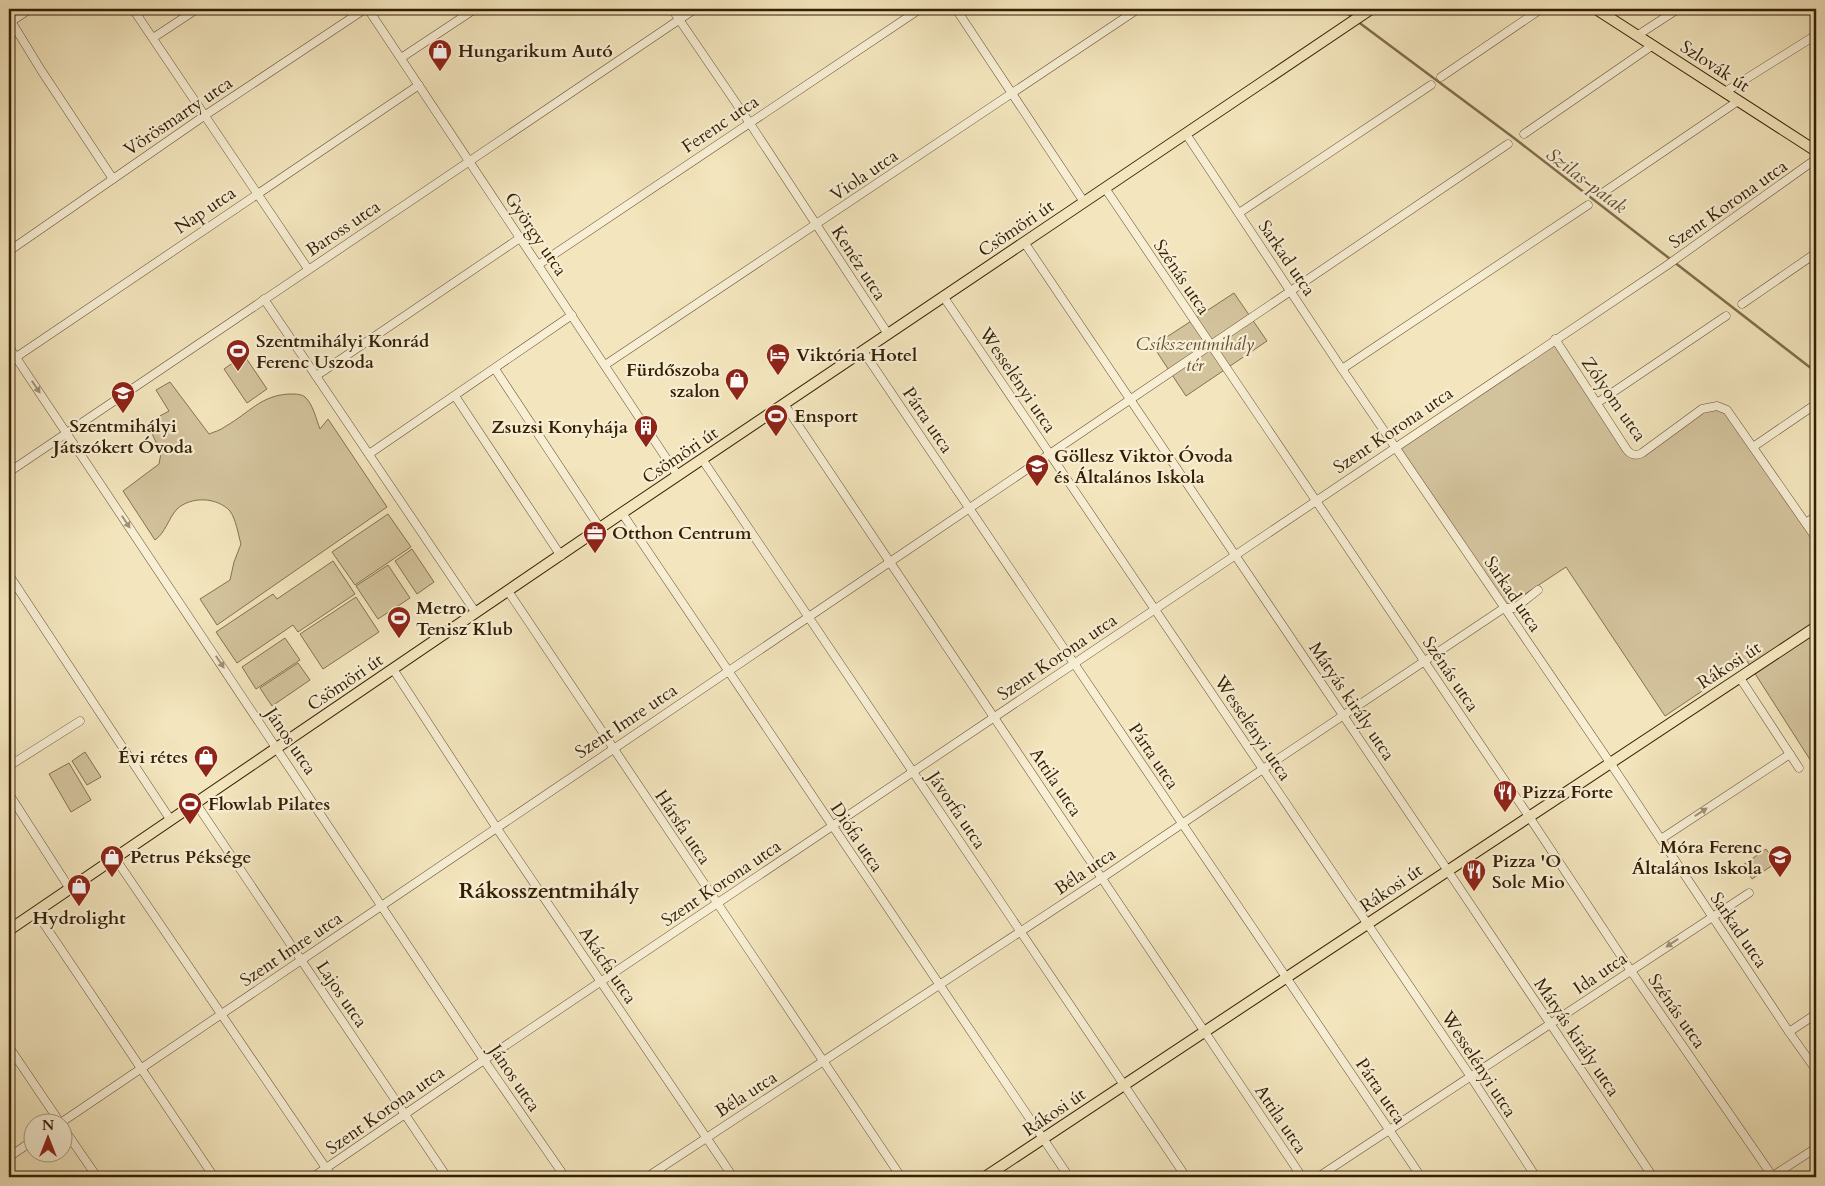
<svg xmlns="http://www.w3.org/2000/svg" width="1825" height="1186" font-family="Cardo,serif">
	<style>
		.green { fill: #d3c39d; stroke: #847150 }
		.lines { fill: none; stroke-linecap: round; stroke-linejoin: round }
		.stream { stroke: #806e4d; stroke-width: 2.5 }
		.minor-casing { stroke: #645032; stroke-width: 9 }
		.major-casing { stroke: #351f03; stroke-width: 12 }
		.minor { stroke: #f7eed4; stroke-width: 8 }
		.major { stroke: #f3e5bd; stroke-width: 10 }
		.oneway { fill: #a09176 }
		.labels { text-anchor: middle; stroke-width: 4.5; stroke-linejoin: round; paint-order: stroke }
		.poi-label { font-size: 18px; font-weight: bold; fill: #351f03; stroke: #f7eed4; text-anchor: start }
		.street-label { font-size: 18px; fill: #351f03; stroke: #f7eed4 }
		.park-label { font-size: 18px; font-style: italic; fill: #645031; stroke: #f7eed4 }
		.water-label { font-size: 19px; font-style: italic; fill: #614d2e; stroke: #f7eed4 }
		.district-label { font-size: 22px; font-weight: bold; fill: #351f03; stroke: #f7eed4 }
	</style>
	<rect width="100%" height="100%" fill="#f3e5bd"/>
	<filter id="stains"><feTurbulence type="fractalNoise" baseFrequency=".004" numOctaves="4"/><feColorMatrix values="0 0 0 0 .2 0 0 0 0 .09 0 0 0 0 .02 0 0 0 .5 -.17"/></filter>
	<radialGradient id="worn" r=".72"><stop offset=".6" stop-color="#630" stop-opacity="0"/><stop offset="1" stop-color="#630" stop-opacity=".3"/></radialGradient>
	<g class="green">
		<path d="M 1234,293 L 1267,341 L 1186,396 L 1153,346 Z"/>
		<path d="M 1555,339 L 1634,455 L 1697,412 L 1722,408 L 1816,538 L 1816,769 L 1747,661 L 1665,716 L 1566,567 L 1504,608 L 1396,447 Z"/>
		<path d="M 244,355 L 267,389 L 247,403 L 224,369 Z"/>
		<path d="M 170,382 L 209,434 C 214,432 221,430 226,426 C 249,413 261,395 290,394 C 296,394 301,394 305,397 C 313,404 316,419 320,429 L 328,419 L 387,507 L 217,625 L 200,599 L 230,580 L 234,562 L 241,544 C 238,534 236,519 230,511 C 217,497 191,496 177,509 C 168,519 166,532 155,540 L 123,491 L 159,464 L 161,453 L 149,427 L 160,416 L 169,411 L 156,390 Z"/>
		<path d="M 388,514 L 411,547 L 355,585 L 332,552 Z"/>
		<path d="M 412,549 L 434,582 L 417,594 L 395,561 Z"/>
		<path d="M 333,561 L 355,594 L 298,632 L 293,625 L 237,663 L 216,632 L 273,594 L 277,599 Z"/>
		<path d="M 388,565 L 410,598 L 378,619 L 356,586 Z"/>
		<path d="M 356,597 L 379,632 L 323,669 L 300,634 Z"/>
		<path d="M 285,638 L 300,660 L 256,689 L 242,667 Z"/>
		<path d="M 298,663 L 310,680 L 272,706 L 260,688 Z"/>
		<path d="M 85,752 L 101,777 L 87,785 L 72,761 Z"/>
		<path d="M 69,763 L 91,800 L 71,812 L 49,774 Z"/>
		<path d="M 1766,849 L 1776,863 L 1752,879 L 1743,865 Z"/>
	</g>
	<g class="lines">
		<g class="stream">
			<path d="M 1341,9 L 1352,17"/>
			<path d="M 1357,21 L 1514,138 L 1816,372"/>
		</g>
		<g class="minor-casing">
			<g id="minor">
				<path d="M 133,9 L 308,269"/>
				<path d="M 368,9 L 678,476"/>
				<path d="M 672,9 L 749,122 L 888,334"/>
				<path d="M 956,9 L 1084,202"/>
				<path d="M 11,21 L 41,70 L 113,179"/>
				<path d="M 9,23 L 30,9"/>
				<path d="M 1638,35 L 1678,9"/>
				<path d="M 153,38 L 197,9"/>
				<path d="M 401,58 L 475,9"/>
				<path d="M 1441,77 L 1541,9"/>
				<path d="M 1725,92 L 1816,35"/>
				<path d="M 1186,134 L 1342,369 L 1613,767 L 1789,1032 L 1816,1070"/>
				<path d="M 1524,134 L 1653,45"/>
				<path d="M 1105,188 L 1526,812 L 1631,971 L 1773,1177"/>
				<path d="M 1604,192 L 1738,101"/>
				<path d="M 1239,213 L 1431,85"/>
				<path d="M 1024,242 L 1442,862 L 1653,1177"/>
				<path d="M 9,251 L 204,116 L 365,9"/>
				<path d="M 538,265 L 920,9"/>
				<path d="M 943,296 L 1471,1077 L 1536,1177"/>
				<path d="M 264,299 L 476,613"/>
				<path d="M 1742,304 L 1816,253"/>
				<path d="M 1555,339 L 1627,450 C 1631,455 1637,456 1642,453 L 1702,409 L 1717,406 L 1727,410 L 1816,538"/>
				<path d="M 9,347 L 484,1060 L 565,1177"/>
				<path d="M 863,351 L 1421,1177"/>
				<path d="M 9,362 L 419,85"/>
				<path d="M 605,365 L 1138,9"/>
				<path d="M 495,369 L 600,528"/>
				<path d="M 1342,369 L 1588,205"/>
				<path d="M 316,376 L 520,238"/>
				<path d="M 455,396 L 561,556"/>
				<path d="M 1597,403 L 1726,316"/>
				<path d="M 784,404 L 1302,1177"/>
				<path d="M 1753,447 L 1816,404"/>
				<path d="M 369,454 L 572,315"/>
				<path d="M 702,459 L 1186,1177"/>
				<path d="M 9,472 L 695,9"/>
				<path d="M 622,513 L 1069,1177"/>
				<path d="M 1806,523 L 1816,516"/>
				<path d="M 9,575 L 170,819"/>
				<path d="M 508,591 L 901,1177"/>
				<path d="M 393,669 L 496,827 L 733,1177"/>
				<path d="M 1740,678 L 1799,768"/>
				<path d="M 9,766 L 80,721"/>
				<path d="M 9,794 L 70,889"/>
				<path d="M 195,802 L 447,1177"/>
				<path d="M 1661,839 L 1790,754"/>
				<path d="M 115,858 L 332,1177"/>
				<path d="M 36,912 L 214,1177"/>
				<path d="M 1789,1032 L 1816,1014"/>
				<path d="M 9,1047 L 61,1124"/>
				<path d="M 59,1124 C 542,797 1026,471 1508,144"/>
				<path d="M 62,1126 L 97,1177"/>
				<path d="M 9,1157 L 32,1141"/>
				<path d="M 313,1177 L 484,1060 L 1666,266 L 1816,159"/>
				<path d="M 647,1177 L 1102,878 L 1263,769 L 1504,608 L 1515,608 L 1538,590"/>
				<path d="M 1318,1177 L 1749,893"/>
				<path d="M 1771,1177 L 1816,1148"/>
			</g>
		</g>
		<g class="major-casing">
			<g id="major">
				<path d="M 1596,9 L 1816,151"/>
				<path d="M 9,930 L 622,513 L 1371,9"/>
				<path d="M 985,1177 L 1816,627"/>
			</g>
		</g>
		<use href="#minor" class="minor"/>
		<use href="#major" class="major"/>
	</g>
	<defs><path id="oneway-solid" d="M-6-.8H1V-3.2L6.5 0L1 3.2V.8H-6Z" transform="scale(1.25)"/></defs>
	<g class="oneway">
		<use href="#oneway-solid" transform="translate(36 387) rotate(56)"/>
		<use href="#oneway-solid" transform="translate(126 522) rotate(56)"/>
		<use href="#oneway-solid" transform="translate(220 662) rotate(56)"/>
		<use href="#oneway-solid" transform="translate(1701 812) rotate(-33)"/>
		<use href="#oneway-solid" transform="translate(1672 943) rotate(146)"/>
	</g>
	<defs>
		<g id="shop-pin" transform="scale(1.25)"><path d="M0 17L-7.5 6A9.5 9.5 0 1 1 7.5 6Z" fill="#8f2418" stroke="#f7eed4"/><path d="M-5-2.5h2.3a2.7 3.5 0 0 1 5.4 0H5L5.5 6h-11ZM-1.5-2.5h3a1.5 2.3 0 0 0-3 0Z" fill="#fff"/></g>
		<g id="stadium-pin" transform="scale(1.25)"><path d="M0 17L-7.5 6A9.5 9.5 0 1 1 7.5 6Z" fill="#8f2418" stroke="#f7eed4"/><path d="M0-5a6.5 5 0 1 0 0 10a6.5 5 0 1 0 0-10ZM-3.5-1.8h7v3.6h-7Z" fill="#fff"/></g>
		<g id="hotel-pin" transform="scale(1.25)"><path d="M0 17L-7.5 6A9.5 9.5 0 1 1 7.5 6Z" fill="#8f2418" stroke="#f7eed4"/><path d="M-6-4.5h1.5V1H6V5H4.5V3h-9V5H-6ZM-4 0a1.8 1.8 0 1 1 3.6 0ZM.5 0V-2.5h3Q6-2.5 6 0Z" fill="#fff"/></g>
		<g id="school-pin" transform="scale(1.25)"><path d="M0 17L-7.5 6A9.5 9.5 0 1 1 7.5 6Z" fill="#8f2418" stroke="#f7eed4"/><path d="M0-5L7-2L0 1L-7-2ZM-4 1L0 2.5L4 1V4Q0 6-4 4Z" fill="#fff"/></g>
		<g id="building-pin" transform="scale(1.25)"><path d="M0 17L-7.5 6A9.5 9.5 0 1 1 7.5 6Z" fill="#8f2418" stroke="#f7eed4"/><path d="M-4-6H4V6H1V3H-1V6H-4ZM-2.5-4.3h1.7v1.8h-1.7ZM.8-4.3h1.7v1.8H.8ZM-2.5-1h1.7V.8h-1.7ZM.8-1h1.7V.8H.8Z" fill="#fff"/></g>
		<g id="office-pin" transform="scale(1.25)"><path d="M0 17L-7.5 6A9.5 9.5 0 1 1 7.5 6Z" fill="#8f2418" stroke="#f7eed4"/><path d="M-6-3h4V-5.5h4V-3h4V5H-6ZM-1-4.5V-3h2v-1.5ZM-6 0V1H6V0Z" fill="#fff"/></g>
		<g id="restaurant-pin" transform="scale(1.25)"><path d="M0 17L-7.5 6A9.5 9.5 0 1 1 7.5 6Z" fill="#8f2418" stroke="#f7eed4"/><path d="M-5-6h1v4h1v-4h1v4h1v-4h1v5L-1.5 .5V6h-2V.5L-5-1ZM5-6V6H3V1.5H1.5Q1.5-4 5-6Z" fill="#fff"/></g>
	</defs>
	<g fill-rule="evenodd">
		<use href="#shop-pin" x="440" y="51"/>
		<use href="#stadium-pin" x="238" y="351"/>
		<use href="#hotel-pin" x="778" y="355"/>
		<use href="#shop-pin" x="737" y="380"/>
		<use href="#school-pin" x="123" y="393"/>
		<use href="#stadium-pin" x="776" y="416"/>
		<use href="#building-pin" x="646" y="427"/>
		<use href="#school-pin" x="1037" y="466"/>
		<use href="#office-pin" x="595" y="533"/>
		<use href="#stadium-pin" x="399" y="618"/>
		<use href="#shop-pin" x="206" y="757"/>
		<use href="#restaurant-pin" x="1505" y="792"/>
		<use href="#stadium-pin" x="190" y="804"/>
		<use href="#shop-pin" x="112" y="857"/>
		<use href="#school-pin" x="1780" y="857"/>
		<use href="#restaurant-pin" x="1474" y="871"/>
		<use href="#shop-pin" x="79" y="886"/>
	</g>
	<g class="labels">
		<g class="poi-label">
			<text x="458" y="57">Hungarikum Autó</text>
			<text x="256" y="347">Szentmihályi Konrád<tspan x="256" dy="21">Ferenc Uszoda</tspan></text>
			<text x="796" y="361">Viktória Hotel</text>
			<text x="720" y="376" text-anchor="end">Fürdőszoba<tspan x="720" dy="21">szalon</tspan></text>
			<text x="794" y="422">Ensport</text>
			<text x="123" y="432" text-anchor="middle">Szentmihályi<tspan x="123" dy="21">Játszókert Óvoda</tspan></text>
			<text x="628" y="433" text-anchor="end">Zsuzsi Konyhája</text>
			<text x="1054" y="462">Göllesz Viktor Óvoda<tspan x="1054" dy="21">és Általános Iskola</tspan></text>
			<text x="612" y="539">Otthon Centrum</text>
			<text x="416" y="614">Metro<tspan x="416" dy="21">Tenisz Klub</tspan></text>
			<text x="188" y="763" text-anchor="end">Évi rétes</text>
			<text x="1522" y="798">Pizza Forte</text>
			<text x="208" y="810">Flowlab Pilates</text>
			<text x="1762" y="853" text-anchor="end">Móra Ferenc<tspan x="1762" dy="21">Általános Iskola</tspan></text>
			<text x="130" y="863">Petrus Péksége</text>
			<text x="1492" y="867">Pizza 'O<tspan x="1492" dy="21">Sole Mio</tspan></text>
			<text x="79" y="924" text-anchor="middle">Hydrolight</text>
		</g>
		<g class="street-label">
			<text transform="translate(1715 66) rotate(33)" y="6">Szlovák út</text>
			<text transform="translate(178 116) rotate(-34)" y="6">Vörösmarty utca</text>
			<text transform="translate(720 124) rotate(-34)" y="6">Ferenc utca</text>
			<text transform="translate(864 175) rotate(-34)" y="6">Viola utca</text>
			<text transform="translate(1728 204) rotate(-35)" y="6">Szent Korona utca</text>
			<text transform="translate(205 210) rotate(-34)" y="6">Nap utca</text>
			<text transform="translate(343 228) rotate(-34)" y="6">Baross utca</text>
			<text transform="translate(1016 228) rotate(-34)" y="6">Csömöri út</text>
			<text transform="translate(536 234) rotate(56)" y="6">György utca</text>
			<text transform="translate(1287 258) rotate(56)" y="6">Sarkad utca</text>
			<text transform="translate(859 263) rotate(57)" y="6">Kenéz utca</text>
			<text transform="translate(1182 277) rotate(56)" y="6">Szénás utca</text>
			<text transform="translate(1018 380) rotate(56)" y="6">Wesselényi utca</text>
			<text transform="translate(1614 399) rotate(55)" y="6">Zólyom utca</text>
			<text transform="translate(928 420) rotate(56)" y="6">Párta utca</text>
			<text transform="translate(1393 430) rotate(-34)" y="6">Szent Korona utca</text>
			<text transform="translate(680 455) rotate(-34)" y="6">Csömöri út</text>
			<text transform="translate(1513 594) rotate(56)" y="6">Sarkad utca</text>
			<text transform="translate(1057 657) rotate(-34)" y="6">Szent Korona utca</text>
			<text transform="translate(1729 665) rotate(-33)" y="6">Rákosi út</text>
			<text transform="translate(1451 674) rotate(56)" y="6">Szénás utca</text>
			<text transform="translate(345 682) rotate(-34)" y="6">Csömöri út</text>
			<text transform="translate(1352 701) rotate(56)" y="6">Mátyás király utca</text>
			<text transform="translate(626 721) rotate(-34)" y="6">Szent Imre utca</text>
			<text transform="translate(1253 728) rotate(56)" y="6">Wesselényi utca</text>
			<text transform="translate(291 741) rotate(56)" y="6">János utca</text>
			<text transform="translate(1154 756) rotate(56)" y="6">Párta utca</text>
			<text transform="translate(1056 782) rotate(56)" y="6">Attila utca</text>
			<text transform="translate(957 810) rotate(56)" y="6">Jávorfa utca</text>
			<text transform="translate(683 827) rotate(56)" y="6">Hársfa utca</text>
			<text transform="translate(857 837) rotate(56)" y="6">Diófa utca</text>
			<text transform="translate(1085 871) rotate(-34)" y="6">Béla utca</text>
			<text transform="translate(721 883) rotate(-34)" y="6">Szent Korona utca</text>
			<text transform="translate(1391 888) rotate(-34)" y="6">Rákosi út</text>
			<text transform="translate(1739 930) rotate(56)" y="6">Sarkad utca</text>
			<text transform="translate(291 949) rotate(-34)" y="6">Szent Imre utca</text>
			<text transform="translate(608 965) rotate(56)" y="6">Akácfa utca</text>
			<text transform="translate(1600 973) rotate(-34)" y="6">Ida utca</text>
			<text transform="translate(342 994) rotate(56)" y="6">Lajos utca</text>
			<text transform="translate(1677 1011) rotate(55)" y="6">Szénás utca</text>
			<text transform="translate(1577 1037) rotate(56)" y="6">Mátyás király utca</text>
			<text transform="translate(1479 1064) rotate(57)" y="6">Wesselényi utca</text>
			<text transform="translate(515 1078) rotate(56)" y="6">János utca</text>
			<text transform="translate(1381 1091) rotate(56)" y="6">Párta utca</text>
			<text transform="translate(746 1094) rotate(-33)" y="6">Béla utca</text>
			<text transform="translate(385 1110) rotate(-35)" y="6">Szent Korona utca</text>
			<text transform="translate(1054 1112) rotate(-34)" y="6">Rákosi út</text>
			<text transform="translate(1281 1119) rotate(56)" y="6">Attila utca</text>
		</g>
		<g class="park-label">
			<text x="1195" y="350">Csíkszentmihály<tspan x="1195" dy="21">tér</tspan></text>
		</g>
		<g class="water-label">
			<text transform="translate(1587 180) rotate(37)" y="7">Szilas-patak</text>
		</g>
		<g class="district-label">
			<text x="549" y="898">Rákosszentmihály</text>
		</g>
	</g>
	<rect width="1825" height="1186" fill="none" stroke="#f3e5bd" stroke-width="30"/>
	<rect x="10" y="10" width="1805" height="1166" fill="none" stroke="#351f03" stroke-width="2.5"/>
	<rect x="15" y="15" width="1795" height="1156" fill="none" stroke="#351f03"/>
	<g transform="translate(48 1138)"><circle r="24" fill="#f7eed4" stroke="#a99b80"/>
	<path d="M0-4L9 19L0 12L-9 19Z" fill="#8f2418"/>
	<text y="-8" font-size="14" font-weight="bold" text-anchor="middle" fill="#351f03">N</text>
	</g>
	<rect width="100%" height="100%" filter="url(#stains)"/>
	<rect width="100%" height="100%" fill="url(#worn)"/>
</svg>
